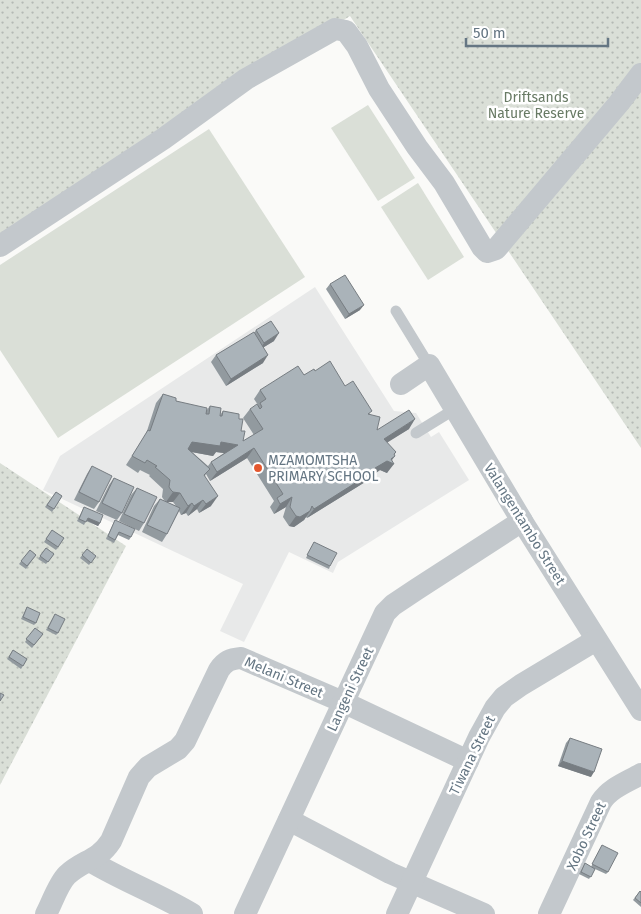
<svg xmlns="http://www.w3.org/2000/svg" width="641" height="914" font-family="'Fira Sans',sans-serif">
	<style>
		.built { fill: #e8e9e9 }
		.green { fill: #dadfd7 }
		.park { fill: url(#park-dots) }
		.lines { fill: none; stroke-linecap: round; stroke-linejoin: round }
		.lane { stroke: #c3c8cc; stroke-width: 11 }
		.street { stroke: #c3c8cc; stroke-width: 22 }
		.wall { fill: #929a9f; fill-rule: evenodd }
		.shaded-wall { fill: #777d82 }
		.building { fill: #aab3b9; stroke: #777d82 }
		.poi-dot { fill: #e4572e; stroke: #fff; stroke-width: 2 }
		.labels { text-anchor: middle; stroke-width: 5; stroke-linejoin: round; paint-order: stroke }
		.park-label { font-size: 14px; fill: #687a64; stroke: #fff }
		.poi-label { font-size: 14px; fill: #657683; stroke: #fff; text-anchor: start }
		.street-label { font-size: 14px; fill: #657683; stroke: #fff }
	</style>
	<defs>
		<pattern id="park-dots" width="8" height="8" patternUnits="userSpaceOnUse" patternTransform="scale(1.25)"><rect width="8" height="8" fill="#dadfd7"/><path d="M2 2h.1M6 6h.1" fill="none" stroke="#b4b9b4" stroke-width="1.8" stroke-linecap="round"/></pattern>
	</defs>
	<rect width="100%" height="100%" fill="#fafaf8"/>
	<path class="built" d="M 315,287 L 394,411 L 416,413 L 431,437 L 439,432 L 469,480 L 338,562 L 333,573 L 289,552 L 244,642 L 220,631 L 243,584 L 43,490 L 60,456 Z"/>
	<g class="green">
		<path d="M 368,105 L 415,178 L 378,201 L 331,128 Z"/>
		<path d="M 209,129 L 305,277 L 58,438 L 0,350 L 0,265 Z"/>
		<path d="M 418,183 L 464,257 L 428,280 L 381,207 Z"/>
	</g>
	<g class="park">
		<path d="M 0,0 L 641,0 L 641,448 L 350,16 L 0,236 Z"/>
		<path d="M 0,463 L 126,546 L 0,785 Z"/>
	</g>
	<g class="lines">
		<g class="lane">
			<path d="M 396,311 L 429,365"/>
			<path d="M 416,433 L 455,409"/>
		</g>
		<g class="street">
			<path d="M 0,246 L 163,139 L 246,79 L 335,29 L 346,31 L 357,46 L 379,89 L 417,147 L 444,183 L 482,247 L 487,252 L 496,249 L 619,103 L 641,74"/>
			<path d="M 401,384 L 429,365 L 522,521 L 641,710"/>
			<path d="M 289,820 L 390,873 L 484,914"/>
			<path d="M 90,861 C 123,881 159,894 192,914"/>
			<path d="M 46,914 C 52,903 58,884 67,875 C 83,860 98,861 111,841 L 139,777 L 148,767 L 178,749 L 185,741 L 219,670 C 225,661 230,659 241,658 L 343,702 L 468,761"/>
			<path d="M 245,914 L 385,613 L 393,605 L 417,589 L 522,521"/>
			<path d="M 397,914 L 479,737 L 495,708 L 504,697 L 521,685 L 596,640"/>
			<path d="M 549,914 L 601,802 C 610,788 627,782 641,774"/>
		</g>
	</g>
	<g class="wall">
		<path d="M 330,284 L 360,310 L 345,319 L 326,289 Z"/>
		<path d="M 256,330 L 274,341 L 264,347 L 263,363 L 226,386 L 211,362 L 216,355 L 254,333 Z"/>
		<path d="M 315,371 L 345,386 L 370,414 L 377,430 L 409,429 L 387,442 L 395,456 L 392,460 L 387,473 L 380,470 L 373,475 L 370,479 L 307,518 L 306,517 L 304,520 L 294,527 L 289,526 L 283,517 L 286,507 L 274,514 L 270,507 L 274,501 L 247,458 L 210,481 L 206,474 L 205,476 L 211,506 L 199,513 L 197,509 L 188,516 L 186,513 L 181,515 L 179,511 L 167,534 L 162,542 L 142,532 L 154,506 L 160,499 L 176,506 L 173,502 L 166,502 L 164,500 L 162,497 L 163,489 L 149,476 L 150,475 L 140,470 L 138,473 L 126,465 L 146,434 L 156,403 L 163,394 L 176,401 L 206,411 L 210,406 L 220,415 L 223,411 L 239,419 L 243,441 L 254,435 L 243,418 L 250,409 L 258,405 L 254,399 L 260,390 ZM 192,452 L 213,456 L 216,452 L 224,453 L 211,462 L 208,466 Z"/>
		<path d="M 92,466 L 99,502 L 94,509 L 74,500 L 87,474 Z"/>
		<path d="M 114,478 L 122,513 L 117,520 L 96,511 L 109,485 Z"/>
		<path d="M 137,488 L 144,523 L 139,531 L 119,521 L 131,495 Z"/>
		<path d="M 56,492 L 62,496 L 52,512 L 45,507 Z"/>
		<path d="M 84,507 L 100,523 L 98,526 L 86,521 L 84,525 L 77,521 Z"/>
		<path d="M 115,520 L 131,537 L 129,540 L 118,535 L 114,543 L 106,539 Z"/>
		<path d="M 52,530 L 64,538 L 56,550 L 44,542 Z"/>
		<path d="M 314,542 L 330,566 L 329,569 L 306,558 Z"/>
		<path d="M 46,548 L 54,554 L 46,564 L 38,559 Z"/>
		<path d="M 87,549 L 96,556 L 89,565 L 80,558 Z"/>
		<path d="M 30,550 L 36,555 L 26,569 L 19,564 Z"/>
		<path d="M 27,607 L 36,623 L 34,625 L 21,619 Z"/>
		<path d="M 55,614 L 58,633 L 56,635 L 46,630 Z"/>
		<path d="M 35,628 L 43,634 L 32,648 L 25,642 Z"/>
		<path d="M 13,650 L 27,659 L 21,669 L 7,659 Z"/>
		<path d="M 570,738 L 591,777 L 558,766 L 566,743 Z"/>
		<path d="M 602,845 L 608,872 L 606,874 L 595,869 L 589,879 L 579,874 L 585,863 L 591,867 Z"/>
		<path d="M 640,891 L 641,892 L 641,907 L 633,900 Z"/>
	</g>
	<g class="shaded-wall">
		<path d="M 364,305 L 360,310 L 345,319 L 349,314 Z"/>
		<path d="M 279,333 L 274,341 L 259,350 L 264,343 Z"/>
		<path d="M 268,355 L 263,363 L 226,386 L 231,379 Z"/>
		<path d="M 415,419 L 409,429 L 377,449 L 384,439 Z"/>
		<path d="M 192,442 L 221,442 L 238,445 L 231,454 L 216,452 L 213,456 L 186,451 Z"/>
		<path d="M 254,448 L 247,458 L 210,481 L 217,472 Z"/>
		<path d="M 396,452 L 393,457 L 395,456 L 390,462 L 394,464 L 387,473 L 380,470 L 373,475 L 370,479 L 307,518 L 314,509 L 375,468 Z"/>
		<path d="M 173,492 L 180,493 L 173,502 L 166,502 Z"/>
		<path d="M 218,496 L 211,506 L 199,513 L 206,504 Z"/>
		<path d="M 292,497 L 286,507 L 274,514 L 280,504 Z"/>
		<path d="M 203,500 L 197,509 L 188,516 L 194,506 Z"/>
		<path d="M 192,503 L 186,513 L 181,515 L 188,506 Z"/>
		<path d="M 310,511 L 304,520 L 294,527 L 289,526 L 296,516 Z"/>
		<path d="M 88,518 L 100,523 L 98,526 L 86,520 Z"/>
		<path d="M 562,761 L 594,772 L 591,777 L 558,766 Z"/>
	</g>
	<g class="building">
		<path d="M 345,275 L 364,305 L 349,314 L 330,284 Z"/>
		<path d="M 271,321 L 279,333 L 264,343 L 256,330 Z"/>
		<path d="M 254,332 L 268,355 L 231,379 L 216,355 Z"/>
		<path d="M 330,361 L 345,386 L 353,381 L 372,411 L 368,414 L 380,417 L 377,430 L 409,410 L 415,419 L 384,439 L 396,452 L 394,454 L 395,456 L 391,459 L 394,464 L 387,461 L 375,468 L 376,470 L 314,509 L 312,506 L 310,511 L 300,517 L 296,516 L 290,507 L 292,497 L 280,504 L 277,498 L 283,494 L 254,448 L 217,472 L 211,462 L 238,445 L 221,442 L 220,446 L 192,442 L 188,449 L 210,469 L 204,475 L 218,496 L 206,504 L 203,500 L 194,506 L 192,503 L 188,506 L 180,493 L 173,492 L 171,490 L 169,487 L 170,480 L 155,467 L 157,466 L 147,460 L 145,463 L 132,456 L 148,430 L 150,431 L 163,394 L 176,398 L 176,401 L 207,408 L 206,414 L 209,414 L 210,406 L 221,408 L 220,416 L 222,416 L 223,411 L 239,414 L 239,419 L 243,419 L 241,431 L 245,431 L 243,441 L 263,429 L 250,409 L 257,404 L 260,409 L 262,407 L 260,403 L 266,399 L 260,390 L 298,366 L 304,375 L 314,369 L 315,371 Z"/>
		<path d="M 92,466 L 112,476 L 99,502 L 79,492 Z"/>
		<path d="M 114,478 L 134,487 L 122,513 L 102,503 Z"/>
		<path d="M 137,488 L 157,497 L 144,523 L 124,514 Z"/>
		<path d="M 56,492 L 62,496 L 54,509 L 47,505 Z"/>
		<path d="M 160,499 L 180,508 L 167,534 L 147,525 Z"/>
		<path d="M 84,507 L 103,515 L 100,523 L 88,518 L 86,522 L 79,519 Z"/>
		<path d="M 115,520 L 135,529 L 131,537 L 119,532 L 115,540 L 108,536 Z"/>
		<path d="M 52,530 L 64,538 L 58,547 L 46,539 Z"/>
		<path d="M 314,542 L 337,553 L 330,566 L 307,555 Z"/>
		<path d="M 46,548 L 54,554 L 48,562 L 40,556 Z"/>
		<path d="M 87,549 L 96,556 L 91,563 L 82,555 Z"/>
		<path d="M 30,550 L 36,555 L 27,566 L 21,561 Z"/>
		<path d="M 27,607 L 40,613 L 36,623 L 23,617 Z"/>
		<path d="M 55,614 L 65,619 L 58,633 L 48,628 Z"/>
		<path d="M 35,628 L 43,634 L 34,645 L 26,639 Z"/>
		<path d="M 13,650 L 27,659 L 23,666 L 9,657 Z"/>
		<path d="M 0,693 L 4,695 L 0,701 Z"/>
		<path d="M 570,738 L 602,749 L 594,772 L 562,761 Z"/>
		<path d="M 602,845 L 618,853 L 608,872 L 592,864 Z"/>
		<path d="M 585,863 L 595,869 L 591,877 L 581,872 Z"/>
		<path d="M 640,891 L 641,892 L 641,903 L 635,898 Z"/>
	</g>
	<circle class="poi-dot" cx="258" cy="468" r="5"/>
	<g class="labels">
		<g class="park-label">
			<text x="536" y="102">Driftsands<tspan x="536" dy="16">Nature Reserve</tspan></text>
		</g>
		<g class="poi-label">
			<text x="268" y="465">MZAMOMTSHA<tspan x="268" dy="16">PRIMARY SCHOOL</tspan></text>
		</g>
		<g class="street-label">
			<text transform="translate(525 524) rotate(58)" y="5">Valangentambo Street</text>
			<text transform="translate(284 677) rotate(23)" y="5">Melani Street</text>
			<text transform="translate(350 689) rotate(-65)" y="5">Langeni Street</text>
			<text transform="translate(472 755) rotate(-64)" y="5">Tiwana Street</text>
			<text transform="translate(586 836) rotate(-65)" y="5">Xobo Street</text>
		</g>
	</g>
	<path d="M466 38v8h142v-8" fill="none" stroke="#657683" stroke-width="2.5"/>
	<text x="473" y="38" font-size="15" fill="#657683" stroke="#ffffff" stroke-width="4" paint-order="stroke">50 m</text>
</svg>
